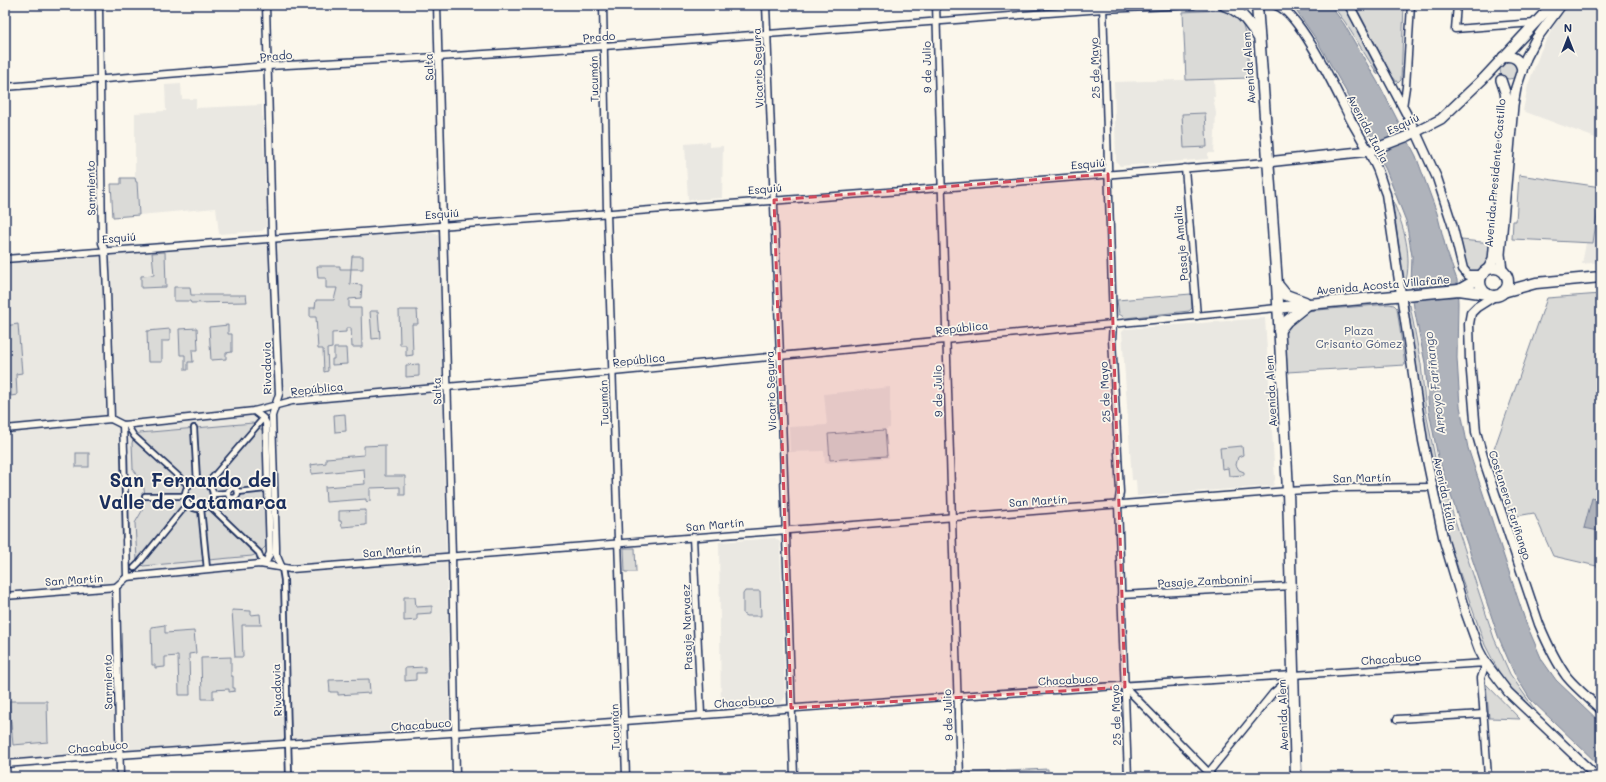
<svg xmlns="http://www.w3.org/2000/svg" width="1606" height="782" font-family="Mali,sans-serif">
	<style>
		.built { fill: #eae8e2 }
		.green { fill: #dadad7; stroke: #7a849a }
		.water { fill: #afb3bb; stroke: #747e96 }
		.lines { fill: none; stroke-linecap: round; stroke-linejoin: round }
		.stream { stroke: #747e96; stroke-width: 2.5 }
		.pedestrian-casing { stroke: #1b2f5e; stroke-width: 8 }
		.minor-casing { stroke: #1b2f5e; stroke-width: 9 }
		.tertiary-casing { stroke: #1b2f5e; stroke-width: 11 }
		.secondary-casing { stroke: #1b2f5e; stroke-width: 12 }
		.primary-casing { stroke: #1b2f5e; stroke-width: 13 }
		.pedestrian { stroke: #fbf7ec; stroke-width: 4.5 }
		.minor { stroke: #fbf7ec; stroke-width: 6 }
		.tertiary { stroke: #fbf7ec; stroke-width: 8 }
		.secondary { stroke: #fbf7ec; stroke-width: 9 }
		.primary { stroke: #fbf7ec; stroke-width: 10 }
		.marked { fill: #d1495b; fill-opacity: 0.2; stroke: #d1495b; stroke-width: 3; stroke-dasharray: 8 5; stroke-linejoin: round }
		.labels { text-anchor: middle; stroke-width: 3.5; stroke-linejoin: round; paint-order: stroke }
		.street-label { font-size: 11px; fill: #1b2f5e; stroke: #fbf7ec }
		.park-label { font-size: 11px; fill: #415176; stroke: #fbf7ec }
		.water-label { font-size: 12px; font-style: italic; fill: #47577a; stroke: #fbf7ec }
		.town-label { font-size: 19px; font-weight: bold; fill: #1b2f5e; stroke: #fbf7ec }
	</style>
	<rect width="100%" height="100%" fill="#fbf7ec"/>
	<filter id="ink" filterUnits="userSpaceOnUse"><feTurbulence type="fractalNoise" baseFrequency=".025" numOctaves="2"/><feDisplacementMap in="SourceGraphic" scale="8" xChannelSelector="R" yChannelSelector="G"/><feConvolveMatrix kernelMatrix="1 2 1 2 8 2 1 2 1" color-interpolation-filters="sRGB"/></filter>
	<g filter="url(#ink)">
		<g class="built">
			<path d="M 1571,5 L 1601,5 L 1601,140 L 1523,111 L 1528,85 L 1541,50 L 1558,18 Z"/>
			<path d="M 1214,79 L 1215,97 L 1213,97 L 1216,113 L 1214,153 L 1208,153 L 1208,159 L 1120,166 L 1116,161 L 1114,82 Z"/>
			<path d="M 181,84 L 182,99 L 196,99 L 196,108 L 262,105 L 267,226 L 262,231 L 219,234 L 216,208 L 139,215 L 137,182 L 135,182 L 135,113 L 166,111 L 165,85 Z"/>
			<path d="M 709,142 L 709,147 L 723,146 L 722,198 L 688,200 L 685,144 Z"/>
			<path d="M 1601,193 L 1601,262 L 1582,264 L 1586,243 L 1593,243 Z"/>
			<path d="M 431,230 L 439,236 L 450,729 L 130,750 L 5,760 L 5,263 Z"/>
			<path d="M 1265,318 L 1275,479 L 1273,486 L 1137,496 L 1136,480 L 1132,480 L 1122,332 L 1125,329 Z"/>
			<path d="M 890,387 L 890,428 L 886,429 L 889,458 L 825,463 L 824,451 L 790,452 L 789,427 L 827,425 L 824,394 Z"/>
			<path d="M 775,538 L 780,542 L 785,697 L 780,704 L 721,708 L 719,542 Z"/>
		</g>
		<g class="green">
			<path d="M 1332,5 L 1344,5 L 1374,64 L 1378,75 L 1345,22 Z"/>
			<path d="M 1355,5 L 1404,5 L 1401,80 L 1398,83 L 1392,76 Z"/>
			<path d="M 1218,10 C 1226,12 1235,15 1240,21 C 1249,33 1248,63 1249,78 L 1186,80 L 1183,12 Z"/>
			<circle cx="1509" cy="70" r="9"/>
			<path d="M 1205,113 L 1207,147 L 1184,148 L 1182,114 Z"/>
			<path d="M 1519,175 L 1601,187 L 1593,243 L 1512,239 L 1513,221 L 1516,221 Z"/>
			<path d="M 121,178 L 135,178 L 136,182 L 137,182 L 139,215 L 113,217 L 111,184 L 121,184 Z"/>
			<path d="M 1392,199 C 1404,226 1413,256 1405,285 Z"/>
			<path d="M 1461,240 L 1492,243 L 1489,264 C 1464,284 1464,258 1461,240 Z"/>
			<path d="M 165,252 L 166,287 L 141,288 L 141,276 L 154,275 L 152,253 Z"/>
			<path d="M 352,256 L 363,256 L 363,269 L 351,269 L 350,284 L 362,285 L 361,298 L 349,299 L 349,308 L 361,308 L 362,347 L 352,347 L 351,328 L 346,328 L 346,332 L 332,333 L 332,348 L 327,349 L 328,371 L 324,372 L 323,349 L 318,349 L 316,317 L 310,317 L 310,308 L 315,308 L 316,300 L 334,300 L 337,288 L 326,288 L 326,278 L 318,278 L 317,266 L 340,266 L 340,269 L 351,269 Z"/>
			<path d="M 174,287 L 190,287 L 191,295 L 246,295 L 247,302 L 191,303 L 190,301 L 174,301 Z"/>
			<path d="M 1191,294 L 1192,308 L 1189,311 L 1125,318 L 1119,314 L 1117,300 Z"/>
			<path d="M 1601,294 L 1601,567 L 1553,556 L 1534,513 L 1511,517 L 1492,455 L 1547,298 Z"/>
			<path d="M 1389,304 L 1394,305 L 1397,308 L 1405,365 L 1287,372 L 1285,338 L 1286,330 L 1292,322 L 1306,311 Z"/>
			<path d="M 1410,305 L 1421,364 L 1426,412 L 1435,458 L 1444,484 L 1437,484 L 1428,445 L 1408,308 L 1408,306 Z"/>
			<path d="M 399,310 L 417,310 L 418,324 L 412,324 L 413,355 L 406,356 L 406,345 L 400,345 Z"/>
			<path d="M 370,311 L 378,311 L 380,338 L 372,339 Z"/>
			<path d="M 18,324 L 22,373 L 16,374 L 17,395 L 11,396 L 11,384 L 5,384 L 5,326 Z"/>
			<path d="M 228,325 L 228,334 L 232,334 L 232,352 L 226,353 L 226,359 L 211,360 L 209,327 Z"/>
			<path d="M 197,328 L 198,350 L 192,350 L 193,362 L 188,362 L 188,370 L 185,370 L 185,355 L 180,355 L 179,329 Z"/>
			<path d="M 170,329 L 170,341 L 162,341 L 162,362 L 148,362 L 147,331 Z"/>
			<path d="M 334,348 L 346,348 L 347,364 L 332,365 L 332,359 L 334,359 Z"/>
			<path d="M 419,364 L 419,376 L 406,377 L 406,365 Z"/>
			<path d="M 345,414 L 346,431 L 335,432 L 334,415 Z"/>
			<path d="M 253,423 L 263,431 L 266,546 L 259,553 L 252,556 L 143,566 L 137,560 L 135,523 L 142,511 L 145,496 L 143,482 L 133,469 L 132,443 L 134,436 L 139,433 Z"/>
			<path d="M 885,430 L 887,456 L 830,460 L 828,434 Z"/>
			<path d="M 385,445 L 385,476 L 405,476 L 405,495 L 400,495 L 400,487 L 370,488 L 370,501 L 366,502 L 366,499 L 326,502 L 325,487 L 365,484 L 364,469 L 311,474 L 310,465 L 326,463 L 326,458 L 364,455 L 364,446 Z"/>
			<path d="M 1242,446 L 1243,455 L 1238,457 L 1236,465 L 1239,470 L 1244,472 L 1244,475 L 1229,476 L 1228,468 L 1222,469 L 1220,448 Z"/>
			<rect x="76" y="453" width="13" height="14"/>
			<path d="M 1438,493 L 1446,493 L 1494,638 L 1510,674 L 1538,714 L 1513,690 L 1501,676 L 1485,645 L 1450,545 Z"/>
			<path d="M 366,510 L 366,525 L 342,527 L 341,521 L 339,521 L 339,511 Z"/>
			<path d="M 624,548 L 635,548 L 636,572 L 625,572 Z"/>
			<path d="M 745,591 L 760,591 L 761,616 L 746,616 L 743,614 L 743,594 Z"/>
			<path d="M 404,597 L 415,597 L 416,607 L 432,606 L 432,613 L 417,614 L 417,620 L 404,621 Z"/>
			<path d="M 232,610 L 251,611 L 251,615 L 260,614 L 261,625 L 242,625 L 243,657 L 235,657 Z"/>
			<path d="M 165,625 L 165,633 L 194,631 L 196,653 L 189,654 L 190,695 L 179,695 L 178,656 L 165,657 L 165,667 L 155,668 L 155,665 L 152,665 L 151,627 Z"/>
			<path d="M 231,657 L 231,676 L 233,676 L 233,688 L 235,688 L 235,691 L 229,692 L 229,689 L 213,690 L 213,699 L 202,699 L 201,658 Z"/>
			<path d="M 425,667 L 425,673 L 416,673 L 416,680 L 405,681 L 405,668 Z"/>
			<path d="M 369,679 L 370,693 L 338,695 L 338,692 L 330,692 L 329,680 Z"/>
			<path d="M 1486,684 L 1520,719 L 1489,718 Z"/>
			<path d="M 9,701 L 47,701 L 48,742 L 13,745 Z"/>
			<path d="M 1048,769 L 1048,777 L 967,777 L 967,773 Z"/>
		</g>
		<g class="water">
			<path d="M 1292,5 L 1330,5 L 1344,24 L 1381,88 L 1416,156 L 1437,213 L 1446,249 L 1457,280 L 1458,303 L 1457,358 L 1460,406 L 1468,448 L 1526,623 L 1542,660 L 1556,680 L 1601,723 L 1601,767 L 1530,699 L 1514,673 L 1498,636 L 1438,457 L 1429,411 L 1425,363 L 1414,308 L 1411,284 L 1412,256 L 1406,221 L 1386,170 L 1352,102 L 1316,39 Z"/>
			<path d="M 1592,498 L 1601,500 L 1601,524 L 1599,531 L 1584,528 Z"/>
		</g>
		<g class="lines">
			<path class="stream" d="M 1434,487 L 1442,488"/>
			<g class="pedestrian-casing">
				<g id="pedestrian">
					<path d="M 129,428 L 134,436 L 188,485"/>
					<path d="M 194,428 L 197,481"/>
					<path d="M 124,452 L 126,540"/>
					<circle cx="199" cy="495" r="14"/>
					<path d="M 207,484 L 261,421"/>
					<circle cx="233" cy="493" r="5"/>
					<path d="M 238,492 L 265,489"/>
					<path d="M 213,494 L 227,493"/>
					<path d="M 145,496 L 185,496"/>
					<path d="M 209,505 L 259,553 L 261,559"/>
					<path d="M 201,509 L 207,569"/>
					<path d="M 134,568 L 139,563 L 187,504"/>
					<path d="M 282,568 L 284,580 L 289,777"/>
				</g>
			</g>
			<g class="minor-casing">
				<g id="minor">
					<path d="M 99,5 L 102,243 L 105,251 L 107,291 L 111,419"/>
					<path d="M 266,5 L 272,237 L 279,394 L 272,416 L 276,547 L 276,554 L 282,568"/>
					<path d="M 437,5 L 452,556 L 456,777"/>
					<path d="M 603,5 L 607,213 L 626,777"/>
					<path d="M 766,5 L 780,356 L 794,777"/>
					<path d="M 936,5 L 960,777"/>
					<path d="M 1103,5 L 1113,323 L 1112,339 L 1120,492 L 1118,505 L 1128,777"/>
					<path d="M 1457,5 L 1455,29 L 1535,23"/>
					<path d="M 5,87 L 268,66 L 438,57 L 604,46 L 1103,9 L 1194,5"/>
					<path d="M 1403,107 L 1406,87 L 1411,5"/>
					<path d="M 1185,168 L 1197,316"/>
					<path d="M 5,259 L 940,188 L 1267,162"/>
					<path d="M 254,411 L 263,418 L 266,423 L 270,553 L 267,560 L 260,564"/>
					<path d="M 123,425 L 124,452"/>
					<path d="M 5,429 L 111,419 L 123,425 L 254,411 L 292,401 L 613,372 L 1278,308"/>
					<path d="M 693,537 L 701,715"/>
					<path d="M 126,540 L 127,577"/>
					<path d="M 116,587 L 120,777"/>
					<path d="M 1121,595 L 1291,586"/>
					<path d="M 5,596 L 116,587 L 127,577 L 260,564 L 291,569 L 1288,491 L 1343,488 L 1432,487"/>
					<path d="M 1125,687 L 1213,777"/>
					<path d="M 1397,719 L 1484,714"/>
					<path d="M 5,764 L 119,755 L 585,724 L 957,696 L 1486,663 L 1481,678 L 1488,777"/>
					<path d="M 1205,777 L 1273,693 L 1293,676"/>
				</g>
			</g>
			<g class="tertiary-casing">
				<g id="tertiary">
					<path d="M 1276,5 C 1301,13 1339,97 1352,122 C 1361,138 1371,154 1378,171 C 1381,179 1383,187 1386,194 L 1423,441 L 1444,541 L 1466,614 L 1479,650 L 1486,663 L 1508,692 L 1597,777"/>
					<path d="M 1349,5 L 1416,132 L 1437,178 L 1452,224 L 1463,269 L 1468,275 L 1481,275"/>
					<path d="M 1496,295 L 1477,307 L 1471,313 L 1469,324 L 1470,360 L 1476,432 L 1486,467 L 1539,624 C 1547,643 1555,661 1567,677 C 1577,689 1590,699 1601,710"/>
				</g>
			</g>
			<g class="secondary-casing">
				<g id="secondary">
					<path d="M 1503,57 C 1514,55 1521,60 1522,71"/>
					<path d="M 1267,162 L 1369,151 L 1408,136 L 1441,119 L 1483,79 L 1552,5"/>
					<path d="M 1488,269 L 1493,260 L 1507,105 L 1505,92 L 1501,80"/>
					<path d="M 1502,270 L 1500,254 L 1513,105 L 1516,88 L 1526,58 L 1536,39 L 1561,5"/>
				</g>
			</g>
			<g class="primary-casing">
				<g id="primary">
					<path d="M 1224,5 C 1243,12 1248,22 1259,38"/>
					<path d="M 1257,5 L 1277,284 L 1288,491 L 1296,777"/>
					<circle cx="1494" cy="282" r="14"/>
					<path d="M 1277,284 L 1286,295 L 1305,302"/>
					<path d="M 1459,290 L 1480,278"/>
					<path d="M 1503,292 L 1536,283 L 1601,277"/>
					<path d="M 1278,308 L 1309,304 L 1459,290 L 1487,294"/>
					<path d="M 1279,331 L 1287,321 L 1307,305"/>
				</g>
			</g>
			<use href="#pedestrian" class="pedestrian"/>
			<use href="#minor" class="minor"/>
			<use href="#tertiary" class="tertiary"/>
			<use href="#secondary" class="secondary"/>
			<use href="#primary" class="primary"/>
		</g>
	</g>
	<path class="marked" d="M 1108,174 L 1125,687 L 791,708 L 774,200 Z"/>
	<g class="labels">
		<g class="street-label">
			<text transform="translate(599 37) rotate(-4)" y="4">Prado</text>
			<text transform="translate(276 56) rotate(-4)" y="4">Prado</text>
			<text transform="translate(429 67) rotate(-92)" y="4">Salta</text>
			<text transform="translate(927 67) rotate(-91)" y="4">9 de Julio</text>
			<text transform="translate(758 68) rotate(-92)" y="4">Vicario Segura</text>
			<text transform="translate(1095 68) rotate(-92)" y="4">25 de Mayo</text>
			<text transform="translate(1249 68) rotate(-94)" y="4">Avenida Alem</text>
			<text transform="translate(594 79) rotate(-91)" y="4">Tucumán</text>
			<text transform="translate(1403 124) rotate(-26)" y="4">Esquiú</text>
			<text transform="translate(1368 129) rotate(62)" y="4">Avenida Italia</text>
			<text transform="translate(1088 164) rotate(-5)" y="4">Esquiú</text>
			<text transform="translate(1495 173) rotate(-85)" y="4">Avenida Presidente Castillo</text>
			<text transform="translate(91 188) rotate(-91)" y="4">Sarmiento</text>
			<text transform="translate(765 189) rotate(-5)" y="4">Esquiú</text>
			<text transform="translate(442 214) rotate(-4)" y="4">Esquiú</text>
			<text transform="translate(119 238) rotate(-5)" y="4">Esquiú</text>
			<text transform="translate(1181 243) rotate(-95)" y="4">Pasaje Amalia</text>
			<text transform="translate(1383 285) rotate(-5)" y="4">Avenida Acosta Villafañe</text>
			<text transform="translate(962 328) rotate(-6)" y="4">República</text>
			<text transform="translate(639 360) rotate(-6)" y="4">República</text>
			<text transform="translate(267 368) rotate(-91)" y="4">Rivadavia</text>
			<text transform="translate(317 389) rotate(-6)" y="4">República</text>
			<text transform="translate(437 391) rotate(-92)" y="4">Salta</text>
			<text transform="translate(771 391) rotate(-92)" y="4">Vicario Segura</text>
			<text transform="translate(938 391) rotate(-91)" y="4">9 de Julio</text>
			<text transform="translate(1271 391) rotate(-93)" y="4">Avenida Alem</text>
			<text transform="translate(1105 392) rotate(-93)" y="4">25 de Mayo</text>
			<text transform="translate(604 403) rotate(-92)" y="4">Tucumán</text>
			<text transform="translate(1362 478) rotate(-1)" y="4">San Martín</text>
			<text transform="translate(1445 494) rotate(78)" y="4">Avenida Italia</text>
			<text transform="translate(1038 501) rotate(-4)" y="4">San Martín</text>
			<text transform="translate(1510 505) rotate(72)" y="4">Costanera Fariñango</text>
			<text transform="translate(715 525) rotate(-5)" y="4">San Martín</text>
			<text transform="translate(392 551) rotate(-5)" y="4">San Martín</text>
			<text transform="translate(74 580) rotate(-4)" y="4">San Martín</text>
			<text transform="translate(1205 581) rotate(-3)" y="4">Pasaje Zambonini</text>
			<text transform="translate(687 627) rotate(-92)" y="4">Pasaje Narvaez</text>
			<text transform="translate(1391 659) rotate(-4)" y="4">Chacabuco</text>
			<text transform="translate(1068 680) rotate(-3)" y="4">Chacabuco</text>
			<text transform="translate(108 682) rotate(-91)" y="4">Sarmiento</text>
			<text transform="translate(277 690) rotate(-92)" y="4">Rivadavia</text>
			<text transform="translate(744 702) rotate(-4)" y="4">Chacabuco</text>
			<text transform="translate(948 715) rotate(-92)" y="4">9 de Julio</text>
			<text transform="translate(1116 715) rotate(-92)" y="4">25 de Mayo</text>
			<text transform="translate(1283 715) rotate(-92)" y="4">Avenida Alem</text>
			<text transform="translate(421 725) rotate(-4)" y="4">Chacabuco</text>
			<text transform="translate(615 727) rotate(-92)" y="4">Tucumán</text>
			<text transform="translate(98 747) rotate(-5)" y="4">Chacabuco</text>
		</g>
		<g class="park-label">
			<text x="1359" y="335">Plaza<tspan x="1359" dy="13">Crisanto Gómez</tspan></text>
		</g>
		<g class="water-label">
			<text transform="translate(1435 383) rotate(-97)" y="4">Arroyo Fariñango</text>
		</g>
		<g class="town-label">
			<text x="193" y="487">San Fernando del<tspan x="193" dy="22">Valle de Catamarca</tspan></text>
		</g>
	</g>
	<rect width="1606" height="782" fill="none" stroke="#fbf7ec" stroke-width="20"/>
	<rect x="10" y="10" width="1586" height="762" fill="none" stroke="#1b2f5e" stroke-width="1.5" filter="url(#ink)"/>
	<g transform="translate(1568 38)" stroke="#fbf7ec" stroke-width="3" paint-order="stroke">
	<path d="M0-3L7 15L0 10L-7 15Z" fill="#1b2f5e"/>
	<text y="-6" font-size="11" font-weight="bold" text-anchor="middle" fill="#1b2f5e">N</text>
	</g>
</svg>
